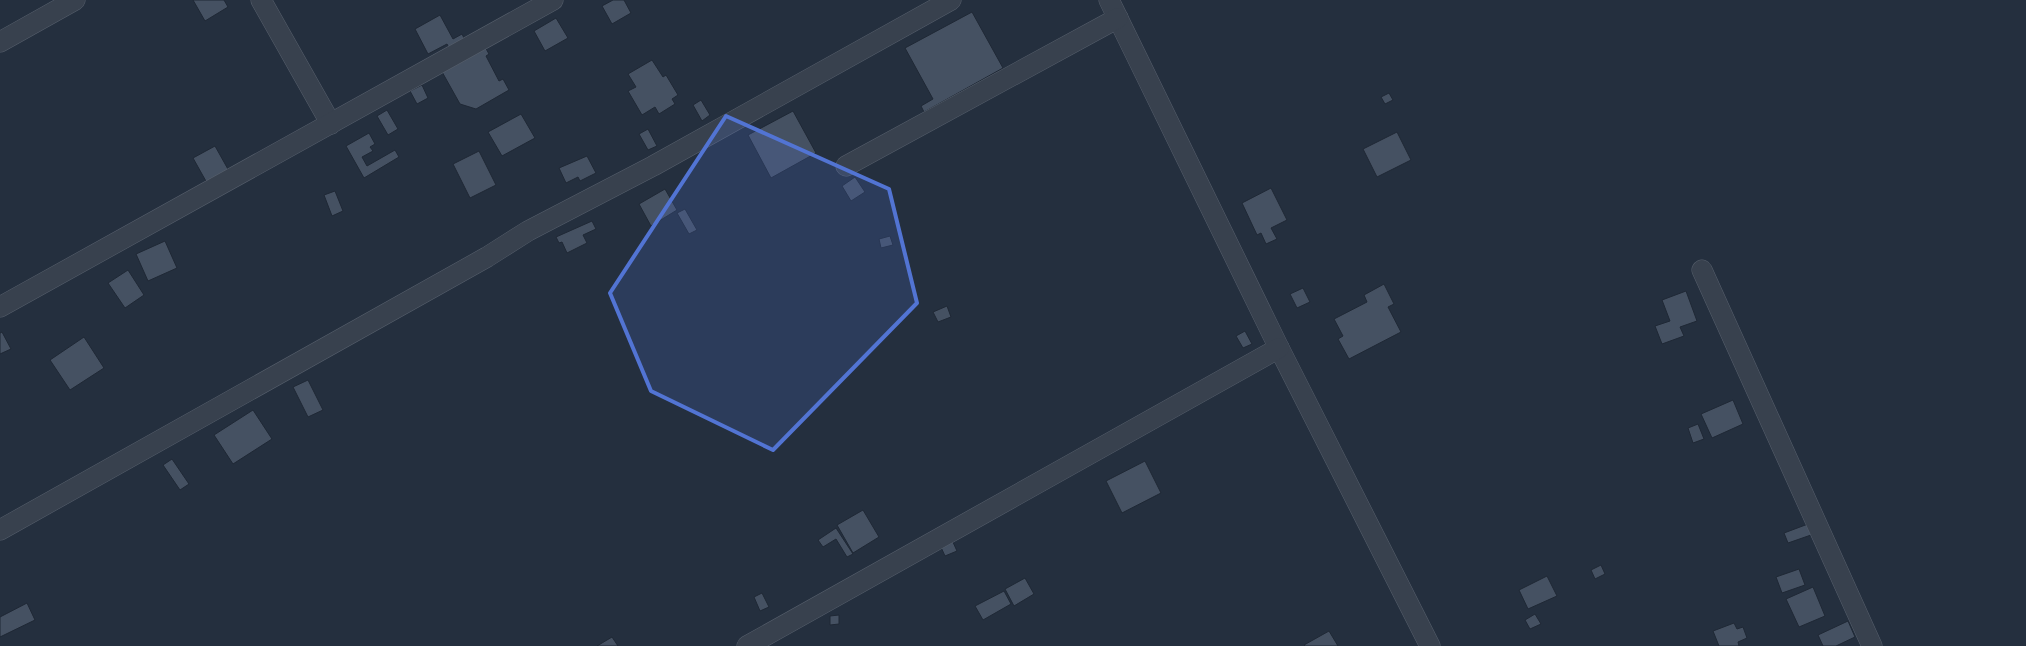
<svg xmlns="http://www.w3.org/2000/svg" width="2026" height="646" font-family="'Exo 2',sans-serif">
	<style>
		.building { fill: #455162; stroke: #1f2835 }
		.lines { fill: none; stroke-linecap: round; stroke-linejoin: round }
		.minor-casing { stroke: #565f6c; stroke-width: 21 }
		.minor { stroke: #38414e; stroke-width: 20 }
		.marked { fill: #5274d3; fill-opacity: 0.2; stroke: #5274d3; stroke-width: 4; stroke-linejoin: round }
	</style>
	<rect width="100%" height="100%" fill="#242f3e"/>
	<g class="building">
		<path d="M 193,0 L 224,0 L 228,7 L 205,21 Z"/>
		<path d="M 613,0 L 624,0 L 631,13 L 612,24 L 602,6 Z"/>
		<path d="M 972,12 L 1003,68 L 924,112 L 921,106 L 933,99 L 905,48 Z"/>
		<path d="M 440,15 L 453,39 L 462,34 L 466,42 L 450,50 L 447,44 L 428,54 L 415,29 Z"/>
		<path d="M 556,18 L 568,38 L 545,51 L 534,31 Z"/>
		<path d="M 484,45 L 489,54 L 486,56 L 499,81 L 503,79 L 509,90 L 476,109 L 460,104 L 441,70 Z"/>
		<path d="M 652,60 L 663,77 L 666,75 L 678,95 L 672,99 L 675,104 L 659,114 L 655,107 L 642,115 L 628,91 L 636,87 L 628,74 Z"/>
		<path d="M 422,85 L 428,98 L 417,104 L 410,91 Z"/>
		<path d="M 1389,93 L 1393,100 L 1385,104 L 1381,97 Z"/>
		<path d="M 701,100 L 710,115 L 702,121 L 693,105 Z"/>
		<path d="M 387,110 L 398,129 L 388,135 L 377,116 Z"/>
		<path d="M 793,111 L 816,153 L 771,178 L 748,135 Z"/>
		<path d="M 521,114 L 535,138 L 502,156 L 488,132 Z"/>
		<path d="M 648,129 L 657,146 L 648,150 L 639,134 Z"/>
		<path d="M 1397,132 L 1411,160 L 1377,177 L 1363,149 Z"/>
		<path d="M 369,133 L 375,144 L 370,147 L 373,151 L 362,157 L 367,166 L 395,150 L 399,157 L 364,178 L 346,146 Z"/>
		<path d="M 215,146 L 229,171 L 207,183 L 193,158 Z"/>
		<path d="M 479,151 L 496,185 L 470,198 L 453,164 Z"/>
		<path d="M 587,156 L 596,173 L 580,181 L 578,177 L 566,183 L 559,168 Z"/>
		<path d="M 855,177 L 865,192 L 851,201 L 842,186 Z"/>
		<path d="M 1271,188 L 1287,220 L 1271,228 L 1277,239 L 1266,244 L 1261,233 L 1257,235 L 1242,203 Z"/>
		<path d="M 665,189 L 677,210 L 651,226 L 639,204 Z"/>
		<path d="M 335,191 L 343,211 L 332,216 L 324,195 Z"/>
		<path d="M 685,209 L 697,230 L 689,234 L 677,213 Z"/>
		<path d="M 592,221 L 596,229 L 583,235 L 587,243 L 567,253 L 562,242 L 559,243 L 556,237 Z"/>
		<path d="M 890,236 L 893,245 L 881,248 L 879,239 Z"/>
		<path d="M 165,241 L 177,268 L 148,281 L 136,254 Z"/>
		<path d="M 128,270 L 144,295 L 125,308 L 108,283 Z"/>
		<path d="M 1384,284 L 1394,304 L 1388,307 L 1401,332 L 1349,359 L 1338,339 L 1343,336 L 1334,319 L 1367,302 L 1364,295 Z"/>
		<path d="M 1303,288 L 1310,302 L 1297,308 L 1290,294 Z"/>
		<path d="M 1686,291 L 1697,321 L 1680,327 L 1684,336 L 1662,344 L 1655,326 L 1670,321 L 1662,300 Z"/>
		<path d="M 947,306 L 951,317 L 938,322 L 933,312 Z"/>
		<path d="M 1245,331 L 1252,344 L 1243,348 L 1236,336 Z"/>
		<path d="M 2,332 L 11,349 L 0,354 L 0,333 Z"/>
		<path d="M 84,337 L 104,368 L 70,390 L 50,360 Z"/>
		<path d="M 308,380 L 323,410 L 308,417 L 293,387 Z"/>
		<path d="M 1733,400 L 1743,424 L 1712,438 L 1701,414 Z"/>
		<path d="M 253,410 L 272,439 L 233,464 L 214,435 Z"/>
		<path d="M 1698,424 L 1704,439 L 1693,443 L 1688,428 Z"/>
		<path d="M 172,459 L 189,484 L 180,490 L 163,465 Z"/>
		<path d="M 1145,461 L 1161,493 L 1122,513 L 1106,481 Z"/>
		<path d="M 863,510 L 879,537 L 853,553 L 837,525 Z"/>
		<path d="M 1808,524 L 1811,535 L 1788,543 L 1784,533 Z"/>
		<path d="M 836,528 L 853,554 L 847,557 L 836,539 L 823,547 L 818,540 Z"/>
		<path d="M 952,540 L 957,551 L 945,556 L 940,545 Z"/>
		<path d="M 1601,565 L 1605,574 L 1595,579 L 1591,570 Z"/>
		<path d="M 1799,569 L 1805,585 L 1782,593 L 1776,577 Z"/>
		<path d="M 1547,576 L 1557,596 L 1528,609 L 1519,590 Z"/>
		<path d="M 1025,578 L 1034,594 L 1014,606 L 1005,589 Z"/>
		<path d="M 1813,587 L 1825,616 L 1799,627 L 1786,599 Z"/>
		<path d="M 1004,591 L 1011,604 L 983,620 L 975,606 Z"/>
		<path d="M 762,593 L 769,607 L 760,611 L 754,597 Z"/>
		<path d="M 27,603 L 35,620 L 0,637 L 0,617 Z"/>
		<path d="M 1535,614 L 1541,624 L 1530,629 L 1525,620 Z"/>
		<path d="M 839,615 L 839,624 L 830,625 L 830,616 Z"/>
		<path d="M 1848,621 L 1855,637 L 1836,646 L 1823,646 L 1818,635 Z"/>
		<path d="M 1734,623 L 1737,629 L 1743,627 L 1747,638 L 1738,642 L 1739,646 L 1719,646 L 1713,631 Z"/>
		<path d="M 1329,631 L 1338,646 L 1305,646 L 1304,645 Z"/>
		<path d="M 612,637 L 618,646 L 597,646 Z"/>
	</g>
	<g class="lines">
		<g class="minor-casing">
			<g id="minor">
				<path d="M 261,0 L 331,124"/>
				<path d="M 1109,0 L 1279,348 L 1430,646"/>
				<path d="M 0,42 L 75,0"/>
				<path d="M 846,166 L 1118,18"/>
				<path d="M 1702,270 L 1872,646"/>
				<path d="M 0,307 L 553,0"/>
				<path d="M 0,530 L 487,257 L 528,231 L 653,166 L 951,0"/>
				<path d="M 747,646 L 1279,348"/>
			</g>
		</g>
		<use href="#minor" class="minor"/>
	</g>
	<path class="marked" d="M 726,116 L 889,189 L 917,303 L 773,450 L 651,391 L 610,293 Z"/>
</svg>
